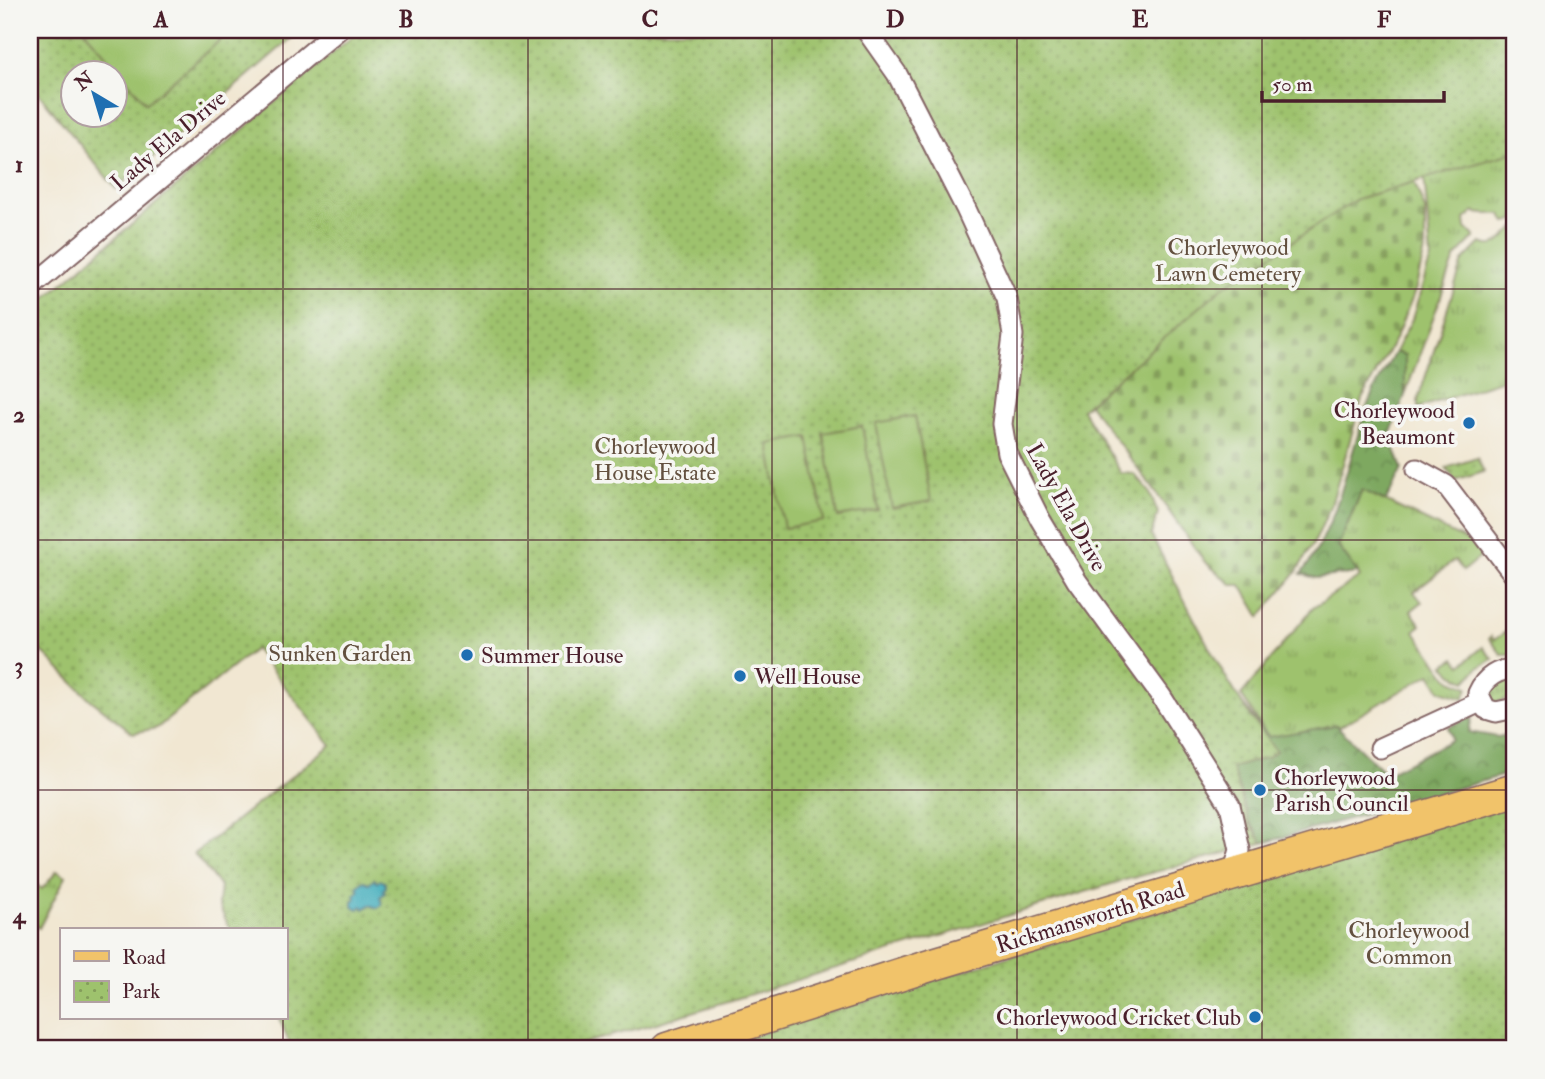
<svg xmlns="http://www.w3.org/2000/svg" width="1545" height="1079" font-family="'IM FELL Double Pica',serif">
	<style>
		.grass { fill: url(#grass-tufts); stroke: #74704c; stroke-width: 2 }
		.forest { fill: url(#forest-crowns); stroke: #646446; stroke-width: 2 }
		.cemetery { fill: url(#cemetery-stones); stroke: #74704c; stroke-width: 2 }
		.park { fill: url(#park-dots); stroke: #74704c; stroke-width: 2; fill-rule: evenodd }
		.pitch { fill: #9ec26d; stroke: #74704c; stroke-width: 2 }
		.water { fill: #3dacbb; stroke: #446673; stroke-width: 2 }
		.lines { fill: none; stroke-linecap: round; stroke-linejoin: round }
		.minor-casing { stroke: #846565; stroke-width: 23 }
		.primary-casing { stroke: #846565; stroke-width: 35 }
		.minor { stroke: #fff; stroke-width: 19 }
		.primary { stroke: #f1c36a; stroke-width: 32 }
		.grid { fill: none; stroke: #4a1f2b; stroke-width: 2; stroke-opacity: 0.55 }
		.poi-dot { fill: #1f6fb2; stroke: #f6f6f2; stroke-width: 2.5 }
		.labels { text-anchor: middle; stroke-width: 7; stroke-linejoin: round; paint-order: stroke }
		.street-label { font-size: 23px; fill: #4a1f2b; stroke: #f6f6f2 }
		.park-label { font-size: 23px; fill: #63503f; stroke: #f6f6f2 }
		.poi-label { font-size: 23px; fill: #4a1f2b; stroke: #f6f6f2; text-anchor: start }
		.neatline { fill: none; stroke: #4a1f2b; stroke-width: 2.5 }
		.grid-label { font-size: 23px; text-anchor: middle; font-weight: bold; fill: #4a1f2b }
	</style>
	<defs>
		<pattern id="grass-tufts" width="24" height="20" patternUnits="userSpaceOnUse" patternTransform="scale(1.75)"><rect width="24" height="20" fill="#9ec26d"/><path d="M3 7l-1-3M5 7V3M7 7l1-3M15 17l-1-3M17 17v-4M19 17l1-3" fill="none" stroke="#839d5a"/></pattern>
		<pattern id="forest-crowns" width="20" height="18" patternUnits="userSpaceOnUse" patternTransform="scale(1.75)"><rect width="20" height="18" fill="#7ea860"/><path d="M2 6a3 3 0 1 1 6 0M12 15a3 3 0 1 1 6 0" fill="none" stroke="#69884f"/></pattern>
		<pattern id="cemetery-stones" width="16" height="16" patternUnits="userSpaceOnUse" patternTransform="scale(1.75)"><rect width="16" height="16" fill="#9ec26d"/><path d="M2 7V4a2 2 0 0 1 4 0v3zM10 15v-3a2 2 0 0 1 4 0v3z" fill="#839d5a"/></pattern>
		<pattern id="park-dots" width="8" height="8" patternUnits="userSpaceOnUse" patternTransform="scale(1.75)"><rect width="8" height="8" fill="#9ec26d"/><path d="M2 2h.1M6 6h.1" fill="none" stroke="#839d5a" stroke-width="1.8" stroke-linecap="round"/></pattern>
	</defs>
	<rect width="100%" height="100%" fill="#f6f6f2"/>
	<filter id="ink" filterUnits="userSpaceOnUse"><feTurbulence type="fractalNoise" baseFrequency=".0143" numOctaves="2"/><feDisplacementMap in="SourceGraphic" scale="14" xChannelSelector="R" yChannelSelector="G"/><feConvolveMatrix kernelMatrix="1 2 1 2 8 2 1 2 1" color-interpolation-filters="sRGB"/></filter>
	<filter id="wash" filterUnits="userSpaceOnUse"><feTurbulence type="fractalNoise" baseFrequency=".00686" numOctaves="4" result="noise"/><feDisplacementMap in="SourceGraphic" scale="28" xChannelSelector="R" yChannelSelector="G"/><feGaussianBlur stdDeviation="1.57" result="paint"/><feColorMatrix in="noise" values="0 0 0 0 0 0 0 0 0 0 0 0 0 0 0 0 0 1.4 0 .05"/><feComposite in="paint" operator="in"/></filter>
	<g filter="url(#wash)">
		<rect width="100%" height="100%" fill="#f1e7d2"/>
		<g class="grass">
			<path d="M 1515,150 L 1515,220 L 1506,222 L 1501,214 C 1491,213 1483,216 1474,212 L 1465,219 L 1466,228 L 1475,237 L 1455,258 L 1405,395 L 1405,356 L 1395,352 L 1412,319 L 1431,258 L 1424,174 Z"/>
			<path d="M 1515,228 L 1515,376 L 1418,408 L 1418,400 L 1463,261 L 1481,243 C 1499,251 1503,236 1515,228 Z"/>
			<path d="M 1362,490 L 1472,543 L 1482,556 L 1463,571 L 1455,560 L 1414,592 L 1422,602 L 1411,611 L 1421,625 L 1414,631 L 1449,679 L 1468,687 L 1464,698 L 1441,691 L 1430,674 L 1339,727 L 1336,725 L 1269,738 L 1241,695 L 1313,608 L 1360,577 L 1338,546 Z"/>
			<path d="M 1515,611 L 1515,655 L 1502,655 L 1489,638 L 1491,636 L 1494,640 L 1514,626 L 1509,618 Z"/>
			<path d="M 1483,647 L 1493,659 L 1478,668 L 1466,681 L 1452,674 L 1445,665 L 1455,658 L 1461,665 Z"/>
			<path d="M 1515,679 L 1515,695 C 1508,700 1501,702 1493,702 L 1487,695 C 1490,682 1503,680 1515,679 Z"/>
			<path d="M 57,871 L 66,876 L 39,928 L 30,922 L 30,880 L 42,889 Z"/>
		</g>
		<g class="forest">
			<path d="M 1395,352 L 1405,355 L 1405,395 L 1390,435 L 1402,469 L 1386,501 L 1362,490 L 1338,546 L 1358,573 L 1316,578 L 1301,574 C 1339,525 1347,461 1368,404 C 1375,386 1386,369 1395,352 Z"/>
			<path d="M 1182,629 L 1269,737 L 1336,725 L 1386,774 L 1452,740 L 1448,727 L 1472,717 L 1469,732 L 1498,737 L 1515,733 L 1515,772 L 1263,843 L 1192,729 Z"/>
		</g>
		<path class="cemetery" d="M 1305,30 L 1414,182 L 1425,210 L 1425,250 L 1415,291 L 1396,337 L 1362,399 L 1332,502 L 1317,537 L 1296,573 L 1260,617 L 1241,585 L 1232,585 L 1204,561 L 1152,487 L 1089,404 L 1095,398 L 992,204 Z"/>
		<g class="park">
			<path d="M 30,30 L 301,30 L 116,189 L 30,83 ZM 74,74 L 116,74 L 116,116 L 74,116 Z"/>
			<path d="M 360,30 L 1515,30 L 1515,152 L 1357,199 L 1223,287 L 1082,409 L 1121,473 L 1134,474 L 1149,491 L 1158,513 L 1151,535 C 1190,608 1224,687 1276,751 L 1268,757 L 1232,768 L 1250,824 L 1263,843 L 1121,881 L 650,1025 L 563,1049 L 292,1049 L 279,1018 L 285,1018 L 285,930 L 231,930 L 218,905 L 220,886 L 194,854 L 331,745 L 255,649 L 157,728 L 133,733 L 91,700 L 30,640 L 30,311 Z"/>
			<path d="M 1477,458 L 1484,472 L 1455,481 L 1446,468 Z"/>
			<path d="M 1515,801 L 1515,1049 L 709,1049 Z"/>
		</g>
		<g class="pitch">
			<path d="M 84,30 L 232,30 L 146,103 Z"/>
			<path d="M 915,416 L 931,501 L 892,508 L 876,423 Z"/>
			<path d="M 862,426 L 878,510 L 838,517 L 823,433 Z"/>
			<path d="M 808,437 L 824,521 L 784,528 L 769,444 Z"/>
		</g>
		<path class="water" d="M 374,879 L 377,882 L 380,880 L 385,882 L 386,887 L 383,890 L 385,893 L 380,897 L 382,905 L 377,908 L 370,905 L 364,909 L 362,906 L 359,909 L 353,907 L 353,901 L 356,898 L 354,895 L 359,891 L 357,887 L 364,881 L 369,883 Z"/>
	</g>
	<g filter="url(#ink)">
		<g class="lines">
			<g class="minor-casing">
				<g id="minor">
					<path d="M 866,30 L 897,74 L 966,209 L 1007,298 L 1013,335 L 1002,424 L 1007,453 L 1040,519 L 1077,581 L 1161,696 L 1230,805 L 1240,850 L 1233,873"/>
					<path d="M 30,288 L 338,30"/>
					<path d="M 1417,469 L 1446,485 L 1515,576"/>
					<path d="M 1515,669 C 1498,669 1485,677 1478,693 L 1486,709 L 1496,712 L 1515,708"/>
					<path d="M 1380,748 L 1480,702"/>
				</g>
			</g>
			<g class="primary-casing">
				<path id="primary" d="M 667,1049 L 927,966 L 1515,790"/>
			</g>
			<use href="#minor" class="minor"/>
			<use href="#primary" class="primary"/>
		</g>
	</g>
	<path class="grid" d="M 283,30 L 283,930M 528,30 L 528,1049M 772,30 L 772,1049M 1017,30 L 1017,1049M 1262,30 L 1262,1049M 30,289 L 1515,289M 30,540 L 1515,540M 30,790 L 1515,790M 283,1018 L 283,1049"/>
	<g class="poi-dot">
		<circle cx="1469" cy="423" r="7"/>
		<circle cx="467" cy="655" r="7"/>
		<circle cx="740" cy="676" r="7"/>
		<circle cx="1260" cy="790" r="7"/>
		<circle cx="1255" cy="1017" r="7"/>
	</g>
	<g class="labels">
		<g class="street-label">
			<text transform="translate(168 140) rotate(-40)" y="8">Lady Ela Drive</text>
			<text transform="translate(1067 507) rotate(61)" y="8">Lady Ela Drive</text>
			<text transform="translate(1090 917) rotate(-17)" y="8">Rickmansworth Road</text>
		</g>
		<g class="park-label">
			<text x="1228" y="255">Chorleywood<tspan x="1228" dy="26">Lawn Cemetery</tspan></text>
			<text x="655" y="454">Chorleywood<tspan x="655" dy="26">House Estate</tspan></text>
			<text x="340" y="661">Sunken Garden</text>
			<text x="1409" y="938">Chorleywood<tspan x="1409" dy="26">Common</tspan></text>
		</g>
		<g class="poi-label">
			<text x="1455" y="418" text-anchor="end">Chorleywood<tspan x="1455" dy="26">Beaumont</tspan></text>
			<text x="481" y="663">Summer House</text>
			<text x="754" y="684">Well House</text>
			<text x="1274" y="785">Chorleywood<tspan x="1274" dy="26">Parish Council</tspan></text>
			<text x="1241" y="1025" text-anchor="end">Chorleywood Cricket Club</text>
		</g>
	</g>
	<rect width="1545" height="1079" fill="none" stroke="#f6f6f2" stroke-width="77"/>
	<rect x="60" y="928" width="228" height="91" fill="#f6f6f2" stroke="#b1a0a2" stroke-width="2"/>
	<rect x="74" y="951" width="35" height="10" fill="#f1c36a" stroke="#b1a0a2" stroke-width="2"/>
	<text x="122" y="964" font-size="21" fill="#4a1f2b">Road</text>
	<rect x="74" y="981" width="35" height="21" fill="url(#park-dots)" stroke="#b1a0a2" stroke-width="2"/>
	<text x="122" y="998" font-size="21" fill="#4a1f2b">Park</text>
	<g transform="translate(94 94) rotate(322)"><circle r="33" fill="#f6f6f2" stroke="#b1a0a2" stroke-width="2"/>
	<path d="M0-5L12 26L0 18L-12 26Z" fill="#1f6fb2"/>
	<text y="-10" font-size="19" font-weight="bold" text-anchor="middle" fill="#4a1f2b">N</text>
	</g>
	<path d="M1262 91v10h182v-10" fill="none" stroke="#4a1f2b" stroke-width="3.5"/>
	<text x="1272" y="91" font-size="21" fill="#4a1f2b" stroke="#f6f6f2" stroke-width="5" paint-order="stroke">50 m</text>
	<rect x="38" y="38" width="1468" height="1002" class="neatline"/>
	<g class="grid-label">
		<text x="161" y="27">A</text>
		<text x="406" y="27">B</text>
		<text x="650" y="27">C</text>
		<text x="895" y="27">D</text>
		<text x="1140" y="27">E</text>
		<text x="1384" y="27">F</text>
		<text x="19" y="172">1</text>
		<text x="19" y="422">2</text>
		<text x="19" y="673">3</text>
		<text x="19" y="923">4</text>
	</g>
</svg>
